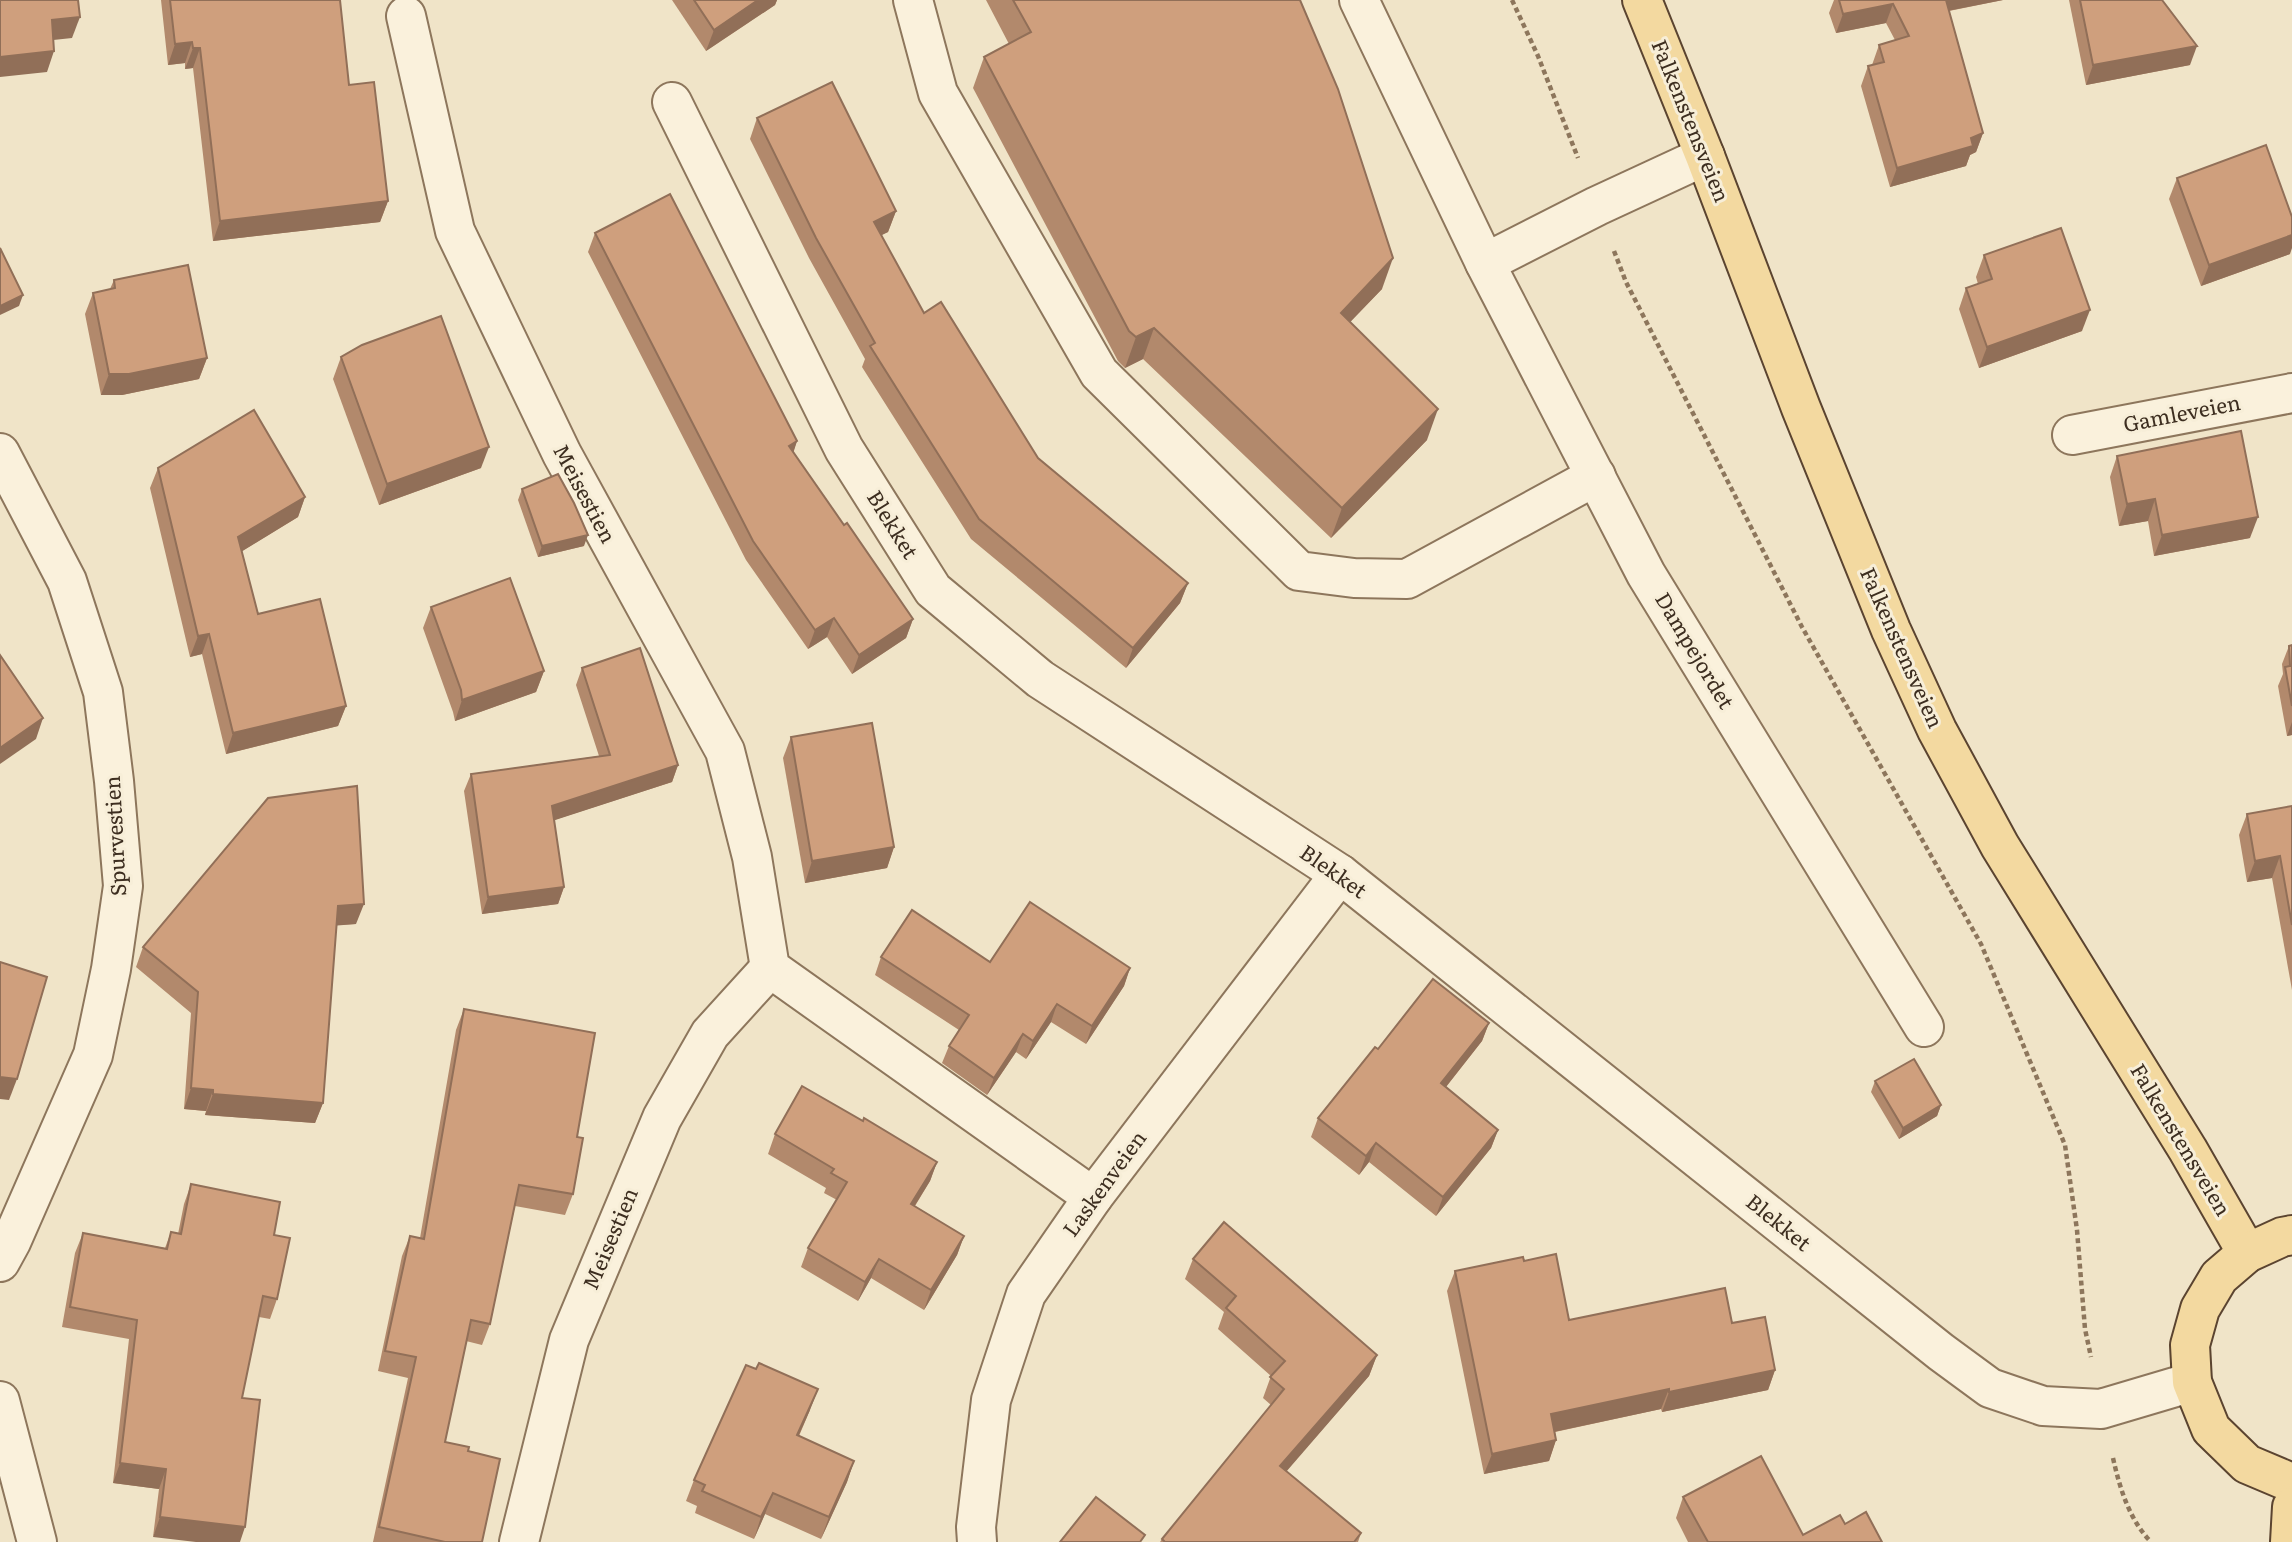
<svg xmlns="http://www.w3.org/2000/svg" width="2292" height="1542" font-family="Literata,serif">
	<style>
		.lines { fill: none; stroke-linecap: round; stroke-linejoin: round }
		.minor-casing { stroke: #8d765c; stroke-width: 42 }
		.major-casing { stroke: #5b4430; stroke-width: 42 }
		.path { stroke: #8d765c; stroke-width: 4.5; stroke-dasharray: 5 3.5; stroke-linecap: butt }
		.minor { stroke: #faf1dc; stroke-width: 38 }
		.major { stroke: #f3d9a0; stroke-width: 38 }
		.wall { fill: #b2896c }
		.shaded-wall { fill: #916f58 }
		.building { fill: #cf9f7d; stroke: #916f58; stroke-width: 2 }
		.labels { text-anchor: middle; stroke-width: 6; stroke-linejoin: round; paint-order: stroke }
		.street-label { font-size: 21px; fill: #3d2e20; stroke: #f7eed8 }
	</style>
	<rect width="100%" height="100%" fill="#f0e4c8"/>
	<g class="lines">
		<g class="minor-casing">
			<g id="minor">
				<path d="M 913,0 L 938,93 L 1099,373 L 1299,571 L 1354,578 L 1407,579 L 1596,476"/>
				<path d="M 1359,0 L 1485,263 L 1646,574 L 1924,1027"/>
				<path d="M 406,16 L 455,231 L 562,454 L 725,751 L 752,857 L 770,968 L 1093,1197"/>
				<path d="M 672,102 L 844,449 L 933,590 L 1040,679 L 1340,874 L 1941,1352 L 1990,1388 L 2043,1406 L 2101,1409 L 2192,1382"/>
				<path d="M 1485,263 L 1597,206 L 1705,156"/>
				<path d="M 2072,435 L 2292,393"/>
				<path d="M 0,453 L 67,581 L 103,692 L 114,781 L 123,886 L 111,969 L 93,1055 L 11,1242 L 0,1262"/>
				<path d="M 0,1401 L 37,1542"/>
				<path d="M 519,1542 L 569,1340 L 662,1118 L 710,1034 L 770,968"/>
				<path d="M 977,1542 L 976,1527 L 991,1400 L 1026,1294 L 1093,1197 L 1340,874"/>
			</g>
		</g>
		<g class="major-casing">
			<g id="major">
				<path d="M 1642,0 L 1705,156 L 1801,408 L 1891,630 L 1937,730 L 2000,846 L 2188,1150 L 2247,1253"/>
				<path d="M 2292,1235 L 2282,1237 L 2247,1253 L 2219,1277 L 2200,1309 L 2190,1345 L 2192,1382 L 2211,1429 L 2247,1464 L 2292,1483"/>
				<path d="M 2290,1542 L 2292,1507"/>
			</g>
		</g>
		<g class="path">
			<path d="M 1512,0 L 1538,56 L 1578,158"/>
			<path d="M 1614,251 L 1626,282 L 1802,627 L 1981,944 L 2065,1145 L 2077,1230 L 2085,1329 L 2091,1357"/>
			<path d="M 2113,1458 C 2120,1489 2129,1519 2151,1542"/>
		</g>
		<use href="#minor" class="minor"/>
		<use href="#major" class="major"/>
	</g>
	<g class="wall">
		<path d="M 161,0 L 340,0 L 349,85 L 388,201 L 380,222 L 213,241 L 193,68 L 185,69 L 185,63 L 168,65 Z"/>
		<path d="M 672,0 L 777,0 L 775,5 L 706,51 Z"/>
		<path d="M 986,0 L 1300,0 L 1382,289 L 1350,322 L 1427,440 L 1331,538 L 1143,359 L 1125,368 L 1118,361 L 973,88 L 984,57 L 1009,44 Z"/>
		<path d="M 1834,0 L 2003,0 L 1949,11 L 1983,133 L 1976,152 L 1970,155 L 1966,166 L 1890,187 L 1861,86 L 1868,66 L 1872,65 L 1879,45 L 1895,40 L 1886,23 L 1836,33 L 1829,13 Z"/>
		<path d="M 2069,0 L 2162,0 L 2190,65 L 2086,85 Z"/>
		<path d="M 757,118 L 896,211 L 888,232 L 881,235 L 924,313 L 1038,458 L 1188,583 L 1180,603 L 1126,668 L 971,539 L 862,367 L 865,359 L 809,258 L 750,139 Z"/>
		<path d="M 2177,178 L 2290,254 L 2201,286 L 2169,199 Z"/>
		<path d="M 595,233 L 797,441 L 793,452 L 844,525 L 913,619 L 906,638 L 852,674 L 827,637 L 808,649 L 746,560 L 588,252 Z"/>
		<path d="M 1984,255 L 2082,331 L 1979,368 L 1959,309 L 1966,288 L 1978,284 L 1976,277 Z"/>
		<path d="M 114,280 L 207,358 L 199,379 L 122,395 L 101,395 L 85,314 L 93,293 L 110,289 Z"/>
		<path d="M 341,357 L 481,468 L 379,505 L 333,379 Z"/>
		<path d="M 2117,456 L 2250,538 L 2154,556 L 2148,521 L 2119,526 L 2110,477 Z"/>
		<path d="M 158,468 L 305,497 L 298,517 L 242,551 L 258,614 L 346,706 L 338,726 L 226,754 L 202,654 L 190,657 L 150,488 Z"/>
		<path d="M 522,489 L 584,546 L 538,557 L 518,500 Z"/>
		<path d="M 431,607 L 544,671 L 536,692 L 455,721 L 453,712 L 423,628 Z"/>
		<path d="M 2292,645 L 2292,735 L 2287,736 L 2278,686 L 2283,674 L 2282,664 L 2289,646 Z"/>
		<path d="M 582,668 L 678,765 L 672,782 L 554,820 L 564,887 L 558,904 L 482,914 L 464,791 L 471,774 L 599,756 L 576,685 Z"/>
		<path d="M 791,737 L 894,847 L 887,868 L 805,883 L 783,758 Z"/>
		<path d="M 268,798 L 356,924 L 336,925 L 323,1103 L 315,1123 L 205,1115 L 206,1111 L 184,1109 L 191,1013 L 136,967 L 143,947 Z"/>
		<path d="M 2292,806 L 2292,990 L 2272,878 L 2247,882 L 2239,835 L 2247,814 Z"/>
		<path d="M 881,957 L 990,962 L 1130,968 L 1124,986 L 1086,1044 L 1051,1022 L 1026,1059 L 1016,1052 L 987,1095 L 942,1063 L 949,1046 L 959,1030 L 875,975 Z"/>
		<path d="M 464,1009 L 577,1137 L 573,1194 L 565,1215 L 515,1206 L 490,1324 L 482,1345 L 466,1341 L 445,1442 L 468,1451 L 482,1542 L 373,1542 L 408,1378 L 378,1371 L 402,1256 L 410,1236 L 420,1238 L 456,1030 Z"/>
		<path d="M 1489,1023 L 1482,1041 L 1446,1087 L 1498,1130 L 1491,1148 L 1436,1216 L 1369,1162 L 1359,1175 L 1311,1137 L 1318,1118 L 1378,1049 Z"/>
		<path d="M 1875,1081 L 1941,1105 L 1937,1116 L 1899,1139 L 1871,1092 Z"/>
		<path d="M 863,1121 L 937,1162 L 930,1181 L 915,1206 L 964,1236 L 957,1255 L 924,1310 L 871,1278 L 858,1301 L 801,1267 L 808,1248 L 837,1200 L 824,1193 L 826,1188 L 768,1154 L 775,1134 Z"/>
		<path d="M 191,1184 L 274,1235 L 277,1299 L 270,1319 L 259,1317 L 153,1537 L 159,1489 L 113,1483 L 129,1339 L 62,1327 L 75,1253 L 83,1233 L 165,1248 L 171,1232 L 178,1234 L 184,1204 Z"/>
		<path d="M 1193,1259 L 1377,1355 L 1369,1376 L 1286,1471 L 1361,1533 L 1358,1542 L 1160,1542 L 1162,1539 L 1271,1405 L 1263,1398 L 1271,1376 L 1218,1329 L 1224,1312 L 1185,1279 Z"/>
		<path d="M 1524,1261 L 1569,1320 L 1732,1323 L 1775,1370 L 1768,1390 L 1662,1412 L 1661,1409 L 1555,1432 L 1556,1440 L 1549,1461 L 1484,1474 L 1447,1291 L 1455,1271 Z"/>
		<path d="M 810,1410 L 799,1436 L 854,1461 L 847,1482 L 821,1539 L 765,1514 L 754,1539 L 695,1513 L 697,1506 L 686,1501 L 694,1480 Z"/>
		<path d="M 1683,1497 L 1803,1535 L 1845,1524 L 1882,1542 L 1688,1542 L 1676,1518 Z"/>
	</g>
	<g class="shaded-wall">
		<path d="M 758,0 L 777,0 L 775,5 L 706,51 L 714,30 Z"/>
		<path d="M 1941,0 L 2003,0 L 1937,13 Z"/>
		<path d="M 1893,4 L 1886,23 L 1836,33 L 1843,14 Z"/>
		<path d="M 80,17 L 72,38 L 44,41 L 52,20 Z"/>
		<path d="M 192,42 L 185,63 L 168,65 L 175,44 Z"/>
		<path d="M 2197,46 L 2190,65 L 2086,85 L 2093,65 Z"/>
		<path d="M 193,48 L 200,48 L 193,68 L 185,69 Z"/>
		<path d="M 54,51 L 47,72 L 0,77 L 0,57 Z"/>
		<path d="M 1983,133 L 1976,152 L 1970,155 L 1966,166 L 1890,187 L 1897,168 Z"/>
		<path d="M 388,201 L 380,222 L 213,241 L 220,221 Z"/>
		<path d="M 896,211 L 888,232 L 866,243 L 874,222 Z"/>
		<path d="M 2292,235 L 2292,248 L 2290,254 L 2201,286 L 2209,265 Z"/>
		<path d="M 1393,258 L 1382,289 L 1330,343 L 1341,313 Z"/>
		<path d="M 23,295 L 19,306 L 0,315 L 0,306 Z"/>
		<path d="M 2090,310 L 2082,331 L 1979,368 L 1987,347 Z"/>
		<path d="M 1154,328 L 1143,359 L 1125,368 L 1136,337 Z"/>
		<path d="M 207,358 L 199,379 L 122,395 L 101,395 L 109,374 Z"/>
		<path d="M 1438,409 L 1427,440 L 1331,538 L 1342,508 Z"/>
		<path d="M 797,441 L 791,460 L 789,446 Z"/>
		<path d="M 489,447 L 481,468 L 379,505 L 387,484 Z"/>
		<path d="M 305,497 L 298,517 L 231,558 L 238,537 Z"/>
		<path d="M 2155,499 L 2148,521 L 2119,526 L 2127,504 Z"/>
		<path d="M 2258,517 L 2250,538 L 2154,556 L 2162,535 Z"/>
		<path d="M 588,535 L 584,546 L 538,557 L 542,546 Z"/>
		<path d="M 1188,583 L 1180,603 L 1126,668 L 1133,648 Z"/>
		<path d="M 834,618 L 827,637 L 808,649 L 815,630 Z"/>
		<path d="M 913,619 L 906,638 L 852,674 L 859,655 Z"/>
		<path d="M 209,634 L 202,654 L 190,657 L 198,636 Z"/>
		<path d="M 544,671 L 536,692 L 455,721 L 462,700 Z"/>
		<path d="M 346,706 L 338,726 L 226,754 L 233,733 Z"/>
		<path d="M 43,718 L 36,739 L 0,764 L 0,748 Z"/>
		<path d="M 2292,722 L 2292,735 L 2287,736 Z"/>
		<path d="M 678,765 L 672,782 L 546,823 L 552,806 Z"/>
		<path d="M 894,847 L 887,868 L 805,883 L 812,861 Z"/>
		<path d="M 2280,856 L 2272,878 L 2247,882 L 2255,861 Z"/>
		<path d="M 564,887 L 558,904 L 482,914 L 488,897 Z"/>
		<path d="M 364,904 L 356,924 L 331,926 L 338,906 Z"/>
		<path d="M 1130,968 L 1124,986 L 1086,1044 L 1092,1026 Z"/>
		<path d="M 1057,1004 L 1051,1022 L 1026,1059 L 1033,1041 Z"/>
		<path d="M 1489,1023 L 1482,1041 L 1434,1102 L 1441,1083 Z"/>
		<path d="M 1023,1034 L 1016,1052 L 987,1095 L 994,1078 Z"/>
		<path d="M 0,1077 L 17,1079 L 9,1100 L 0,1099 Z"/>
		<path d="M 191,1088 L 213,1090 L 206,1111 L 184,1109 Z"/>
		<path d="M 213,1094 L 323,1103 L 315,1123 L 205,1115 Z"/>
		<path d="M 1941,1105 L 1937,1116 L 1899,1139 L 1903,1128 Z"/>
		<path d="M 1498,1130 L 1491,1148 L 1436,1216 L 1443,1197 Z"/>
		<path d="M 1376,1143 L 1369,1162 L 1359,1175 L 1366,1156 Z"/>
		<path d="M 937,1162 L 930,1181 L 904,1223 L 911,1204 Z"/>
		<path d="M 964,1236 L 957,1255 L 924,1310 L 931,1290 Z"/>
		<path d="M 879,1259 L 871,1278 L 858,1301 L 865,1282 Z"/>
		<path d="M 1377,1355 L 1369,1376 L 1273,1487 L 1280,1466 Z"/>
		<path d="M 1775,1370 L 1768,1390 L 1662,1412 L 1669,1392 Z"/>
		<path d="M 818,1389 L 810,1410 L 789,1457 L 797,1435 Z"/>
		<path d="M 1669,1389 L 1661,1409 L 1544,1434 L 1551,1414 Z"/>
		<path d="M 1556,1440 L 1549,1461 L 1484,1474 L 1492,1454 Z"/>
		<path d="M 854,1461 L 847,1482 L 821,1539 L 829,1517 Z"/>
		<path d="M 120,1463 L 166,1469 L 159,1489 L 113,1483 Z"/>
		<path d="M 773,1493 L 765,1514 L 754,1539 L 761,1517 Z"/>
		<path d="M 160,1517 L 245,1527 L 240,1542 L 196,1542 L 153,1537 Z"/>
	</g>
	<g class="building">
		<path d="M 0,0 L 78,0 L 80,17 L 52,20 L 54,51 L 0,57 Z"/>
		<path d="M 170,0 L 340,0 L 349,85 L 374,82 L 388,201 L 220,221 L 200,48 L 193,48 L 192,42 L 175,44 Z"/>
		<path d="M 694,0 L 758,0 L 714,30 Z"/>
		<path d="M 1013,0 L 1300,0 L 1338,89 L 1393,258 L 1341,313 L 1438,409 L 1342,508 L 1154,328 L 1136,337 L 1129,331 L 984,57 L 1031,32 Z"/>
		<path d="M 1839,0 L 1946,0 L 1983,133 L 1971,138 L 1973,146 L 1897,168 L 1868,66 L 1884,62 L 1879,45 L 1909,36 L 1893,4 L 1843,14 Z"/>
		<path d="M 2080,0 L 2162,0 L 2197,46 L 2093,65 Z"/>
		<path d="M 832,82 L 896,211 L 874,222 L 924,313 L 941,302 L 1038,458 L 1188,583 L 1133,648 L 979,519 L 870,346 L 875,343 L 816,238 L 757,118 Z"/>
		<path d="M 2266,145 L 2292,217 L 2292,235 L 2209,265 L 2177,178 Z"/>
		<path d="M 670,194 L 797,441 L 789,446 L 844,525 L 847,523 L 913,619 L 859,655 L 834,618 L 815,630 L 753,541 L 595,233 Z"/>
		<path d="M 2061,228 L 2090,310 L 1987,347 L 1966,288 L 1992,279 L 1984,255 Z"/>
		<path d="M 0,248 L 23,295 L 0,306 Z"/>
		<path d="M 188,265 L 207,358 L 129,374 L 109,374 L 93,293 L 115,288 L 114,280 Z"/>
		<path d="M 441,316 L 489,447 L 387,484 L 341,357 L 362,345 Z"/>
		<path d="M 254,410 L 305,497 L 238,537 L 258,614 L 320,599 L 346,706 L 233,733 L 209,634 L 198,636 L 158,468 Z"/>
		<path d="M 2241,431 L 2258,517 L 2162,535 L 2155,499 L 2127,504 L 2117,456 Z"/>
		<path d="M 558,474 L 574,503 L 588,535 L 542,546 L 522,489 Z"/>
		<path d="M 510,578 L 544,671 L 462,700 L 461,690 L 431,607 Z"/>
		<path d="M 2292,645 L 2292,706 L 2285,667 L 2290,666 L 2289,646 Z"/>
		<path d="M 640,648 L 678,765 L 552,806 L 564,887 L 488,897 L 471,774 L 610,755 L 582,668 Z"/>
		<path d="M 0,655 L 43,718 L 0,748 Z"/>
		<path d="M 872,723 L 894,847 L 812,861 L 791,737 Z"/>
		<path d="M 357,786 L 364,904 L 338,906 L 323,1103 L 213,1094 L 213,1090 L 191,1088 L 198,992 L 143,947 L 268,798 Z"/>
		<path d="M 2292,806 L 2292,925 L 2280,856 L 2255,861 L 2247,814 Z"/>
		<path d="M 1030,902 L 1130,968 L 1092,1026 L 1057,1004 L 1033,1041 L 1023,1034 L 994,1078 L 949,1046 L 969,1015 L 881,957 L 912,910 L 990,962 Z"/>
		<path d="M 0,962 L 47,977 L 17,1079 L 0,1077 Z"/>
		<path d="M 1433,979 L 1489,1023 L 1441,1083 L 1498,1130 L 1443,1197 L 1376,1143 L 1366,1156 L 1318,1118 L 1375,1047 L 1378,1049 Z"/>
		<path d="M 464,1009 L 595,1033 L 577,1137 L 583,1138 L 573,1194 L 519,1185 L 490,1324 L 471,1320 L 445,1442 L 469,1447 L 468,1451 L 500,1459 L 482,1542 L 445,1542 L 379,1527 L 416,1357 L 385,1351 L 410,1236 L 424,1239 Z"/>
		<path d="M 1914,1059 L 1941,1105 L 1903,1128 L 1875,1081 Z"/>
		<path d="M 802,1086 L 863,1121 L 864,1118 L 937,1162 L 911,1204 L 964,1236 L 931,1290 L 879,1259 L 865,1282 L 808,1248 L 847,1182 L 831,1173 L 834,1169 L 775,1134 Z"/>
		<path d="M 191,1184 L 280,1202 L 274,1235 L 290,1238 L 277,1299 L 263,1296 L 242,1398 L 260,1400 L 245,1527 L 160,1517 L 166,1469 L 120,1463 L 137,1320 L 70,1307 L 83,1233 L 167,1249 L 171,1232 L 181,1234 Z"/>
		<path d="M 1224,1222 L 1377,1355 L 1280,1466 L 1361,1533 L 1354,1542 L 1165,1542 L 1162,1539 L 1284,1389 L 1270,1377 L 1285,1361 L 1226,1308 L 1236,1296 L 1193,1259 Z"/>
		<path d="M 1556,1254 L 1569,1320 L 1725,1288 L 1732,1323 L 1765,1317 L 1775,1370 L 1669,1392 L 1669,1389 L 1551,1414 L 1556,1440 L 1492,1454 L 1455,1271 L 1523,1257 L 1524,1261 Z"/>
		<path d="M 759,1363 L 818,1389 L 797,1435 L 854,1461 L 829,1517 L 773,1493 L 761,1517 L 702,1491 L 705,1485 L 694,1480 L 746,1365 L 756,1369 Z"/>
		<path d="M 1761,1456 L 1803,1535 L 1840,1515 L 1845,1524 L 1866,1512 L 1882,1542 L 1708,1542 L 1683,1497 Z"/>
		<path d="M 1096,1497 L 1145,1535 L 1140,1542 L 1060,1542 Z"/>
	</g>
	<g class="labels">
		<g class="street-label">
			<text transform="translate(1690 121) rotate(68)" y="7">Falkenstensveien</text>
			<text transform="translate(2182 414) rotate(-11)" y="7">Gamleveien</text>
			<text transform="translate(584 494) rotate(62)" y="7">Meisestien</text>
			<text transform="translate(892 525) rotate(58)" y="7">Blekket</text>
			<text transform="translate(1901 648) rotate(66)" y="7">Falkenstensveien</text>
			<text transform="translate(1694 651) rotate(59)" y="7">Dampejordet</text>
			<text transform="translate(116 836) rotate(-93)" y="7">Spurvestien</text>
			<text transform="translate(1333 872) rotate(35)" y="7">Blekket</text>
			<text transform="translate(2180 1140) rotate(59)" y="7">Falkenstensveien</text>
			<text transform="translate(1105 1184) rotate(-54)" y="7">Laskenveien</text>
			<text transform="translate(1778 1223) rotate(39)" y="7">Blekket</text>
			<text transform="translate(611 1239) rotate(-67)" y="7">Meisestien</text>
		</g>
	</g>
</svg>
